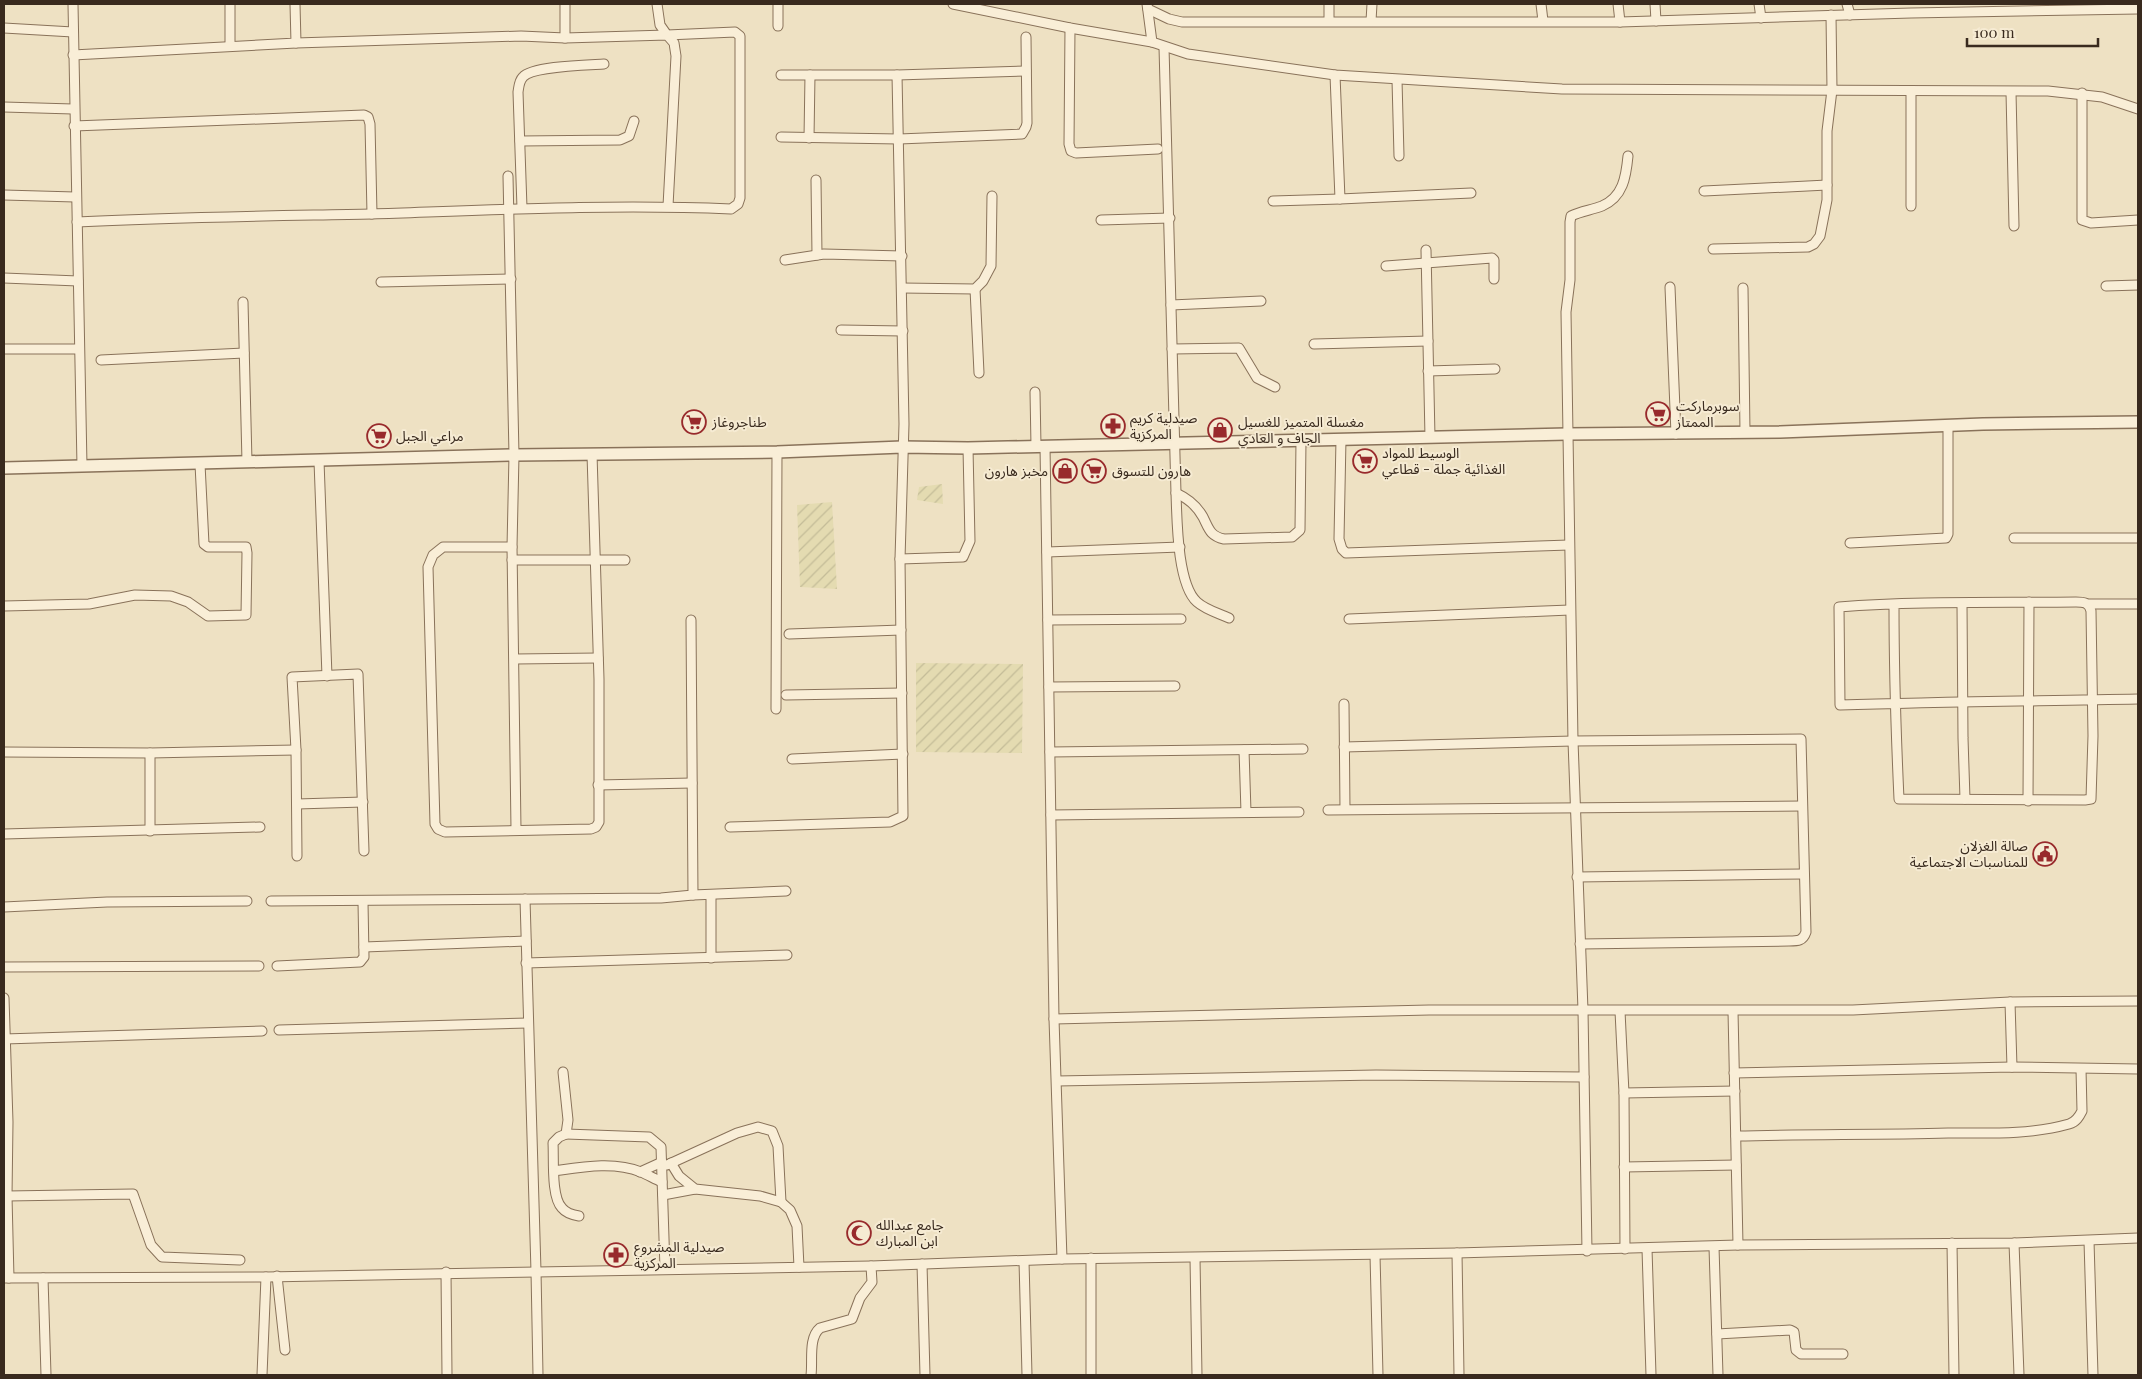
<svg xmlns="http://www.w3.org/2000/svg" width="2142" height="1379" font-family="'Playfair Display','Noto Sans Arabic',serif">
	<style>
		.farmland { fill: url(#farmland-furrows) }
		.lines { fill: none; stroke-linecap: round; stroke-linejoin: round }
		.minor-casing { stroke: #89725a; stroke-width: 11 }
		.tertiary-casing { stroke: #89725a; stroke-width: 14 }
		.minor { stroke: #f9eed7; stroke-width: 9 }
		.tertiary { stroke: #f9eed7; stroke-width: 11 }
		.labels { text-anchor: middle; stroke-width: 4; stroke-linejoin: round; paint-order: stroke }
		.poi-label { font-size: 14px; fill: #392a1e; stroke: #f6ebd3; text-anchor: start }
	</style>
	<defs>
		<pattern id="farmland-furrows" width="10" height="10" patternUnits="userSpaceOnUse" patternTransform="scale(1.25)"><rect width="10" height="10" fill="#e4dbb1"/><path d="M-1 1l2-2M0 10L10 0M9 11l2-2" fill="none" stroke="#c4bc98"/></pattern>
	</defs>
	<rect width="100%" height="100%" fill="#eee1c3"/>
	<g class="farmland">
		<path d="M 942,484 L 943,504 L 917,500 L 919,487 Z"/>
		<path d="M 832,502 L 837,589 L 800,587 L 797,505 Z"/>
		<path d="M 916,663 L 1023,664 L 1022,753 L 916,752 Z"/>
	</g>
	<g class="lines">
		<g class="minor-casing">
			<g id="minor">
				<path d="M 73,4 L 82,466"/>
				<path d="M 230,4 L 230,45"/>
				<path d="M 565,4 L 565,38"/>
				<path d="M 778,4 L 778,26"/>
				<path d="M 953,4 L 1070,28 L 1152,42"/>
				<path d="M 1147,4 L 1152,42 L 1188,54 L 1335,75 L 1562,89 L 2048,91 L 2102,97 L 2138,109"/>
				<path d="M 1329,4 L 1329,21"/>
				<path d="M 1541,4 L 1543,21"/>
				<path d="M 1618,4 L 1620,22"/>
				<path d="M 1655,4 L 1656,21"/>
				<path d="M 1759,4 L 1761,18"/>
				<path d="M 1847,4 L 1850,15"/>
				<path d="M 1148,9 L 1169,19 L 1182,22 L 1620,22 L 1911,13 L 2138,9"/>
				<path d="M 1371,21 L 1372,4"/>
				<path d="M 4,28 L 73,32"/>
				<path d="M 1070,28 L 1069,144 L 1071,151 L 1076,153 L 1158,149"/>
				<path d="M 296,43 L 521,36 L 565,38 L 667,35 L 674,43 L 676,56 L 668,206"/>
				<path d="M 1164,47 L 1176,493 C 1177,519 1177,584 1197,602 C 1206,610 1218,613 1229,618"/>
				<path d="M 73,55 L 296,43 L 295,4"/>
				<path d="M 781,75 L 897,75 L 1026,71"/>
				<path d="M 1335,75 L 1340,199 L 1471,193"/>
				<path d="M 1397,80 L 1399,156"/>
				<path d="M 2011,92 L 2014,226"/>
				<path d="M 2082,93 L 2082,220 L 2091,223 L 2138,220"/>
				<path d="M 4,107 L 73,109"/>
				<path d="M 74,126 L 364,115 L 368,117 L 370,124 L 372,214"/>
				<path d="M 781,137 L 899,139 L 1022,134 L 1026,127 L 1027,123 L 1026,37"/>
				<path d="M 809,138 L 810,75"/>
				<path d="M 520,141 L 620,140 L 629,136 L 634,121"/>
				<path d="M 508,176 L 514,455 L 512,547 L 516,829"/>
				<path d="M 816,180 L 817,255"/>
				<path d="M 1704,191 L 1827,185"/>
				<path d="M 4,195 L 75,197"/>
				<path d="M 1273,201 L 1340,199"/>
				<path d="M 1911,206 L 1911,91"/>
				<path d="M 522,208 L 518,92 C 519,86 519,81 523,77 C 532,66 589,65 604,64"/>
				<path d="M 1101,220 L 1170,218"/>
				<path d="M 77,222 C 175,217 273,216 372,214 C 492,210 611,204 731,209 L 738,204 L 740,198 L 740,36 L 735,32 L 667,35 L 660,25 L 657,4"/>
				<path d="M 1713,249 L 1808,247 L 1814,244 L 1820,236 L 1827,200 L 1827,131 L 1832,90 L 1831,15"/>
				<path d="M 1426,250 L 1430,437"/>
				<path d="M 785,260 L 824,254 L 902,256"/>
				<path d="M 1386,266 L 1492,258 L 1494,260 L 1494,279"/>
				<path d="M 4,278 L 78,281"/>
				<path d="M 381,282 L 511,279"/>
				<path d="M 2106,286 L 2138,285"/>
				<path d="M 1670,287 L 1676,434"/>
				<path d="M 902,288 L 975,289 L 983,281 L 991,266 L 992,196"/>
				<path d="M 1743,288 L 1745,432"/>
				<path d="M 975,289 L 979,373"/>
				<path d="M 243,302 L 247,462"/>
				<path d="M 1171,305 L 1261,301"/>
				<path d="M 841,330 L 903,331"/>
				<path d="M 1314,344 L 1428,341"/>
				<path d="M 4,349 L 79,349"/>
				<path d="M 1172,349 L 1239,348 L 1257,378 L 1275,387"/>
				<path d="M 101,360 L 244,353"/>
				<path d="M 1428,371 L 1495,369"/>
				<path d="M 1035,392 L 1036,446"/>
				<path d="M 1341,439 L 1339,539 L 1342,549 L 1346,553 L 1569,545"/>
				<path d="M 1045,446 L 1054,1019 L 1062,1259"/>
				<path d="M 319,461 L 327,676"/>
				<path d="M 1176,493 C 1187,498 1197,506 1203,517 C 1209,529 1210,536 1224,539 L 1292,537 L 1300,530 L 1301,440"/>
				<path d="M 2014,538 L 2138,538"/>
				<path d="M 1850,543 L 1946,538 L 1948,534 L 1948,425"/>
				<path d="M 512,547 L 443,547 L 433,555 L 428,567 L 435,824 L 438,829 L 445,832 L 591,829 L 596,827 L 599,822 L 599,679 L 592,454"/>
				<path d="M 1047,552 L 1180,547"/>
				<path d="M 900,559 L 963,557 L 970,541 L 968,448"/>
				<path d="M 512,560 L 625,560"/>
				<path d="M 1962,604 L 1963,738 L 1965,799"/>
				<path d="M 2089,604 L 2138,604"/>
				<path d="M 1894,605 C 1894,670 1896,734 1899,799 L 2085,800 L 2091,799 L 2093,736 L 2091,611 C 2089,602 2083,602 2076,602 C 1997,603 1918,601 1839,607 L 1840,705 C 1940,702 2039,701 2138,699"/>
				<path d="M 4,606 L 89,604 L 135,595 L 171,596 L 188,602 L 208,616 L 246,615 L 247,553 L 246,547 L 208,547 L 204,544 L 200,464"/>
				<path d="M 1349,619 L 1570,610"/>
				<path d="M 1048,620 L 1181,619"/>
				<path d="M 789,634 L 901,630"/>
				<path d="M 515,659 L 598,658"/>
				<path d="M 1049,687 L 1175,686"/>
				<path d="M 786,695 L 902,693"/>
				<path d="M 1344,704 L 1345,809"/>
				<path d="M 776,709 L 777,452"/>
				<path d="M 1344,747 L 1573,741 L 1801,739 L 1806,932 C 1803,941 1798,941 1789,941 L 1580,944"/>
				<path d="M 1244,750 L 1246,812"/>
				<path d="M 4,752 L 150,753 L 296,750"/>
				<path d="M 1050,752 L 1303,749"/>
				<path d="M 150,753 L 150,831"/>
				<path d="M 792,759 L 903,754"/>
				<path d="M 598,785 L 692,783"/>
				<path d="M 2028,801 L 2029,602"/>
				<path d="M 297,804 L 363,802"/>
				<path d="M 1328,810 L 1802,806"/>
				<path d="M 1051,815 L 1299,812"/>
				<path d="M 730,827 L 890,822 L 903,816 L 900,559 L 904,424 L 897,75"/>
				<path d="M 4,834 L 260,827"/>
				<path d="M 297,856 L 296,750 L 292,677 L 358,674 L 364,851"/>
				<path d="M 1577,877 L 1804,874"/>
				<path d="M 693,895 L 786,891"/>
				<path d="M 711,895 L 711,958"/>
				<path d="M 525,899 L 536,1271 L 538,1375"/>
				<path d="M 271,901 L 661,898 L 693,895 L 691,620"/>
				<path d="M 4,907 L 107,902 L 247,901"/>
				<path d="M 364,947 L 526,941"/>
				<path d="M 526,963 L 787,955"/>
				<path d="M 277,966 L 360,962 L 364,957 L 363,902"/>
				<path d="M 4,967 L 259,966"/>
				<path d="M 4,998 L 8,1122 L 7,1196 L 9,1278"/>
				<path d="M 2010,1002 L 2012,1067"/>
				<path d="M 1620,1011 L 1624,1093 L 1625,1249"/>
				<path d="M 1733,1011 L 1738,1245"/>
				<path d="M 1054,1019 L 1429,1010 L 1853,1010 L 2010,1002 L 2138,1001"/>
				<path d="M 279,1030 L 528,1023"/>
				<path d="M 4,1039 L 262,1031"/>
				<path d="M 563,1072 L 568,1120 L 566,1134 L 559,1137 L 553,1143 C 554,1159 551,1197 562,1208 C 566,1213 573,1215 579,1216"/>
				<path d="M 1734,1073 L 2012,1067 L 2138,1069"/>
				<path d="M 1057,1081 L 1376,1075 L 1584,1077"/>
				<path d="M 1624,1093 L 1735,1091"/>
				<path d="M 566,1134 L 649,1137 L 661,1147 L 665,1269"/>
				<path d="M 1736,1136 C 1807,1134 1878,1135 1948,1133 C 1988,1133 2030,1135 2069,1124 C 2076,1122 2079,1117 2082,1111 L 2081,1069"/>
				<path d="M 671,1163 L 679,1176 L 695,1189 L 760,1196 L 781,1202 L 790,1210 L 797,1226 L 799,1267"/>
				<path d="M 667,1165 L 737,1133 L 758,1127 L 772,1131 L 778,1146 L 781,1202"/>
				<path d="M 1624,1167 L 1736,1165"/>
				<path d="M 554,1171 C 582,1167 614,1161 641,1172 C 648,1175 655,1179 662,1182"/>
				<path d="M 640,1172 L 662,1162"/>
				<path d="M 663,1195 L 695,1189"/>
				<path d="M 7,1196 L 133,1194 L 151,1245 L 162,1257 L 240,1260"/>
				<path d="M 2089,1241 L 2093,1375"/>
				<path d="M 1952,1243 L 1954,1375"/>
				<path d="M 2014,1243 L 2019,1375"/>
				<path d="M 1714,1247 L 1718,1375"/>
				<path d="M 1647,1249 L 1651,1375"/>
				<path d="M 1587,1251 L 1583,1010 L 1573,741 L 1566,312 L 1570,280 L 1570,222 L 1571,216 C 1581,211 1592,210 1602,206 C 1623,197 1626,177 1628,156"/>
				<path d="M 1457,1253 L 1459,1375"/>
				<path d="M 1375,1255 L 1378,1375"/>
				<path d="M 1091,1258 L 1091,1375"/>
				<path d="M 1195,1258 L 1197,1375"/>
				<path d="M 1024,1261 L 1027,1375"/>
				<path d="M 922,1264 L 925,1375"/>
				<path d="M 446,1272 L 447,1375"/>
				<path d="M 277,1276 L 285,1350"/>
				<path d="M 4,1278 L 266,1277 L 871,1266 L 1062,1259 L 1457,1253 L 1738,1245 L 2014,1243 L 2138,1238"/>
				<path d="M 43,1278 L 46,1375"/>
				<path d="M 1717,1334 L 1790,1330 L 1794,1332 L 1796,1350 L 1801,1354 L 1843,1354"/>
				<path d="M 262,1375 L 266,1277"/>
				<path d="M 811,1375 C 813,1361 808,1338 820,1328 L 852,1319 L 860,1298 L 872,1282 L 871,1266"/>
			</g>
		</g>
		<g class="tertiary-casing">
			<path id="tertiary" d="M 4,468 L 514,455 L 777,452 L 902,447 L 968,448 L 1567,434 L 1780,432 L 1983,424 L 2138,422"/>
		</g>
		<use href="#minor" class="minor"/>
		<use href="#tertiary" class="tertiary"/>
	</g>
	<defs>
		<g id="supermarket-ring" transform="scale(1.25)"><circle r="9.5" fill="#f6ebd3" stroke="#982a2c" stroke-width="1.5"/><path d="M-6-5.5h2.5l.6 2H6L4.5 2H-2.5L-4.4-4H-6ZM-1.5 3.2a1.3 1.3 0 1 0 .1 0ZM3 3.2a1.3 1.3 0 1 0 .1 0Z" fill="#982a2c"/></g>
		<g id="pharmacy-ring" transform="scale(1.25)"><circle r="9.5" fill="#f6ebd3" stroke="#982a2c" stroke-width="1.5"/><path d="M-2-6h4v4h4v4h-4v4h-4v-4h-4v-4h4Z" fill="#982a2c"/></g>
		<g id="shop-ring" transform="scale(1.25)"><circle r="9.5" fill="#f6ebd3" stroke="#982a2c" stroke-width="1.5"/><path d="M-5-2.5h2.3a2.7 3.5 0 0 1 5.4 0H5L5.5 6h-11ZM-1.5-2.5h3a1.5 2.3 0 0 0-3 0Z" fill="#982a2c"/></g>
		<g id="civic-ring" transform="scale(1.25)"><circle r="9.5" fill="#f6ebd3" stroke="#982a2c" stroke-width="1.5"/><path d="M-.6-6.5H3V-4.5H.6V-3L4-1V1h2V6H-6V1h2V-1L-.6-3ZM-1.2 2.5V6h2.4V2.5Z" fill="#982a2c"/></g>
		<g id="mosque-ring" transform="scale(1.25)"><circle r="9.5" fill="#f6ebd3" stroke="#982a2c" stroke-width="1.5"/><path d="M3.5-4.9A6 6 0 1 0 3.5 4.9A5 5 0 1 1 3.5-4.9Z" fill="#982a2c"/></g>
	</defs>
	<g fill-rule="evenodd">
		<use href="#supermarket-ring" x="1658" y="414"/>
		<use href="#supermarket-ring" x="694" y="422"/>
		<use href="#pharmacy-ring" x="1113" y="426"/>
		<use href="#shop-ring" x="1220" y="430"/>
		<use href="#supermarket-ring" x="379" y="436"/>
		<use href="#supermarket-ring" x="1365" y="461"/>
		<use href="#shop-ring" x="1065" y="471"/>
		<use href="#supermarket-ring" x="1094" y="471"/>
		<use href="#civic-ring" x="2045" y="854"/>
		<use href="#mosque-ring" x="859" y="1233"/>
		<use href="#pharmacy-ring" x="616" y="1255"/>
	</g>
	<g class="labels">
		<g class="poi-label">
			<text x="1676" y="411">سوبرماركت<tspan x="1676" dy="16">الممتاز</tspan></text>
			<text x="1130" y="423">صيدلية كريم<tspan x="1130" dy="16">المركزية</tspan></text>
			<text x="712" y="427">طناجروغاز</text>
			<text x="1238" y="427">مغسلة المتميز للغسيل<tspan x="1238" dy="16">الجاف و العادي</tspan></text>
			<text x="396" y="441">مراعي الجبل</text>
			<text x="1382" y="458">الوسيط للمواد<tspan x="1382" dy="16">الغذائية جملة - قطاعي</tspan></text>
			<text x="1048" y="476" text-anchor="end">مخبز هارون</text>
			<text x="1112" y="476">هارون للتسوق</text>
			<text x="2028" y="851" text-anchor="end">صالة الغزلان<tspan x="2028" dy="16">للمناسبات الاجتماعية</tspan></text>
			<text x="876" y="1230">جامع عبدالله<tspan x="876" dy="16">ابن المبارك</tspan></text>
			<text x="634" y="1252">صيدلية المشروع<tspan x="634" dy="16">المركزية</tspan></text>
		</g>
	</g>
	<rect width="2142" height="1379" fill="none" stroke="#392a1e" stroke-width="10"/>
	<path d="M1967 38v8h131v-8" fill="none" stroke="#392a1e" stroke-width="2.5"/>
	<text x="1974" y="38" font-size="15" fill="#392a1e" stroke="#f6ebd3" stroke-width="4" paint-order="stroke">100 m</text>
</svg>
